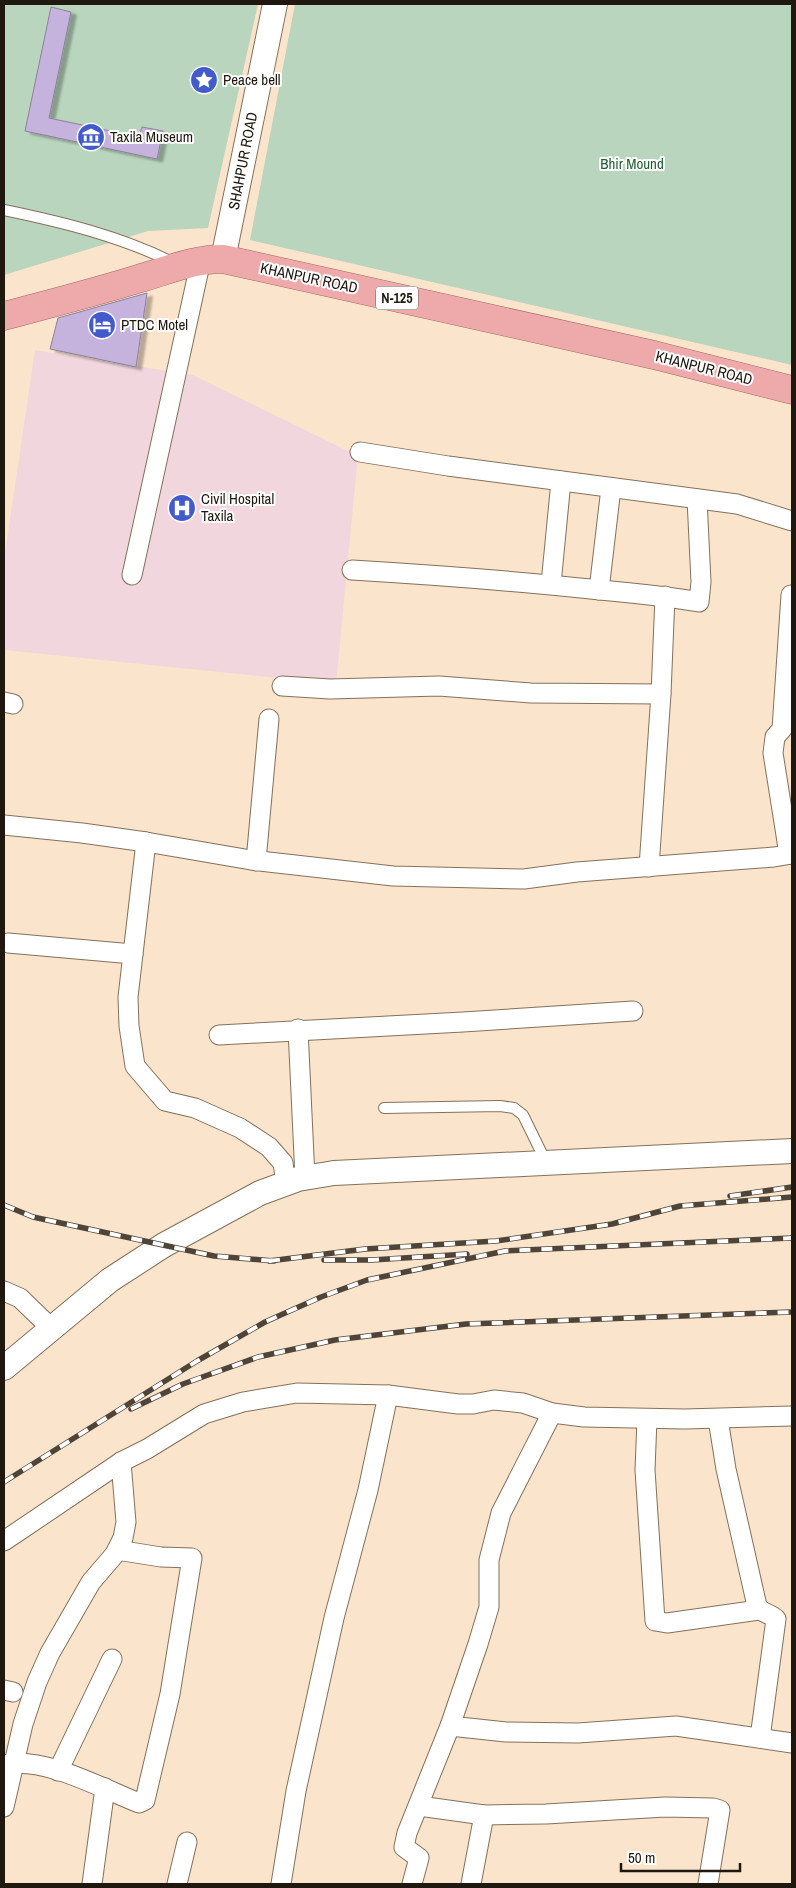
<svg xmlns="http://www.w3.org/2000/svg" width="796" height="1888" font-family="'Archivo Narrow',sans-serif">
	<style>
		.medical { fill: #f1d7dd }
		.green { fill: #b9d5bd }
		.building { fill: #c5b2dd; stroke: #8c819a; filter: url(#shadow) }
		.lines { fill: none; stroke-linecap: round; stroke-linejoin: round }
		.service-casing { stroke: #84705b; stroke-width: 12 }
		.minor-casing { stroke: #84705b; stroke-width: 21 }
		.tertiary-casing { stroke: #84705b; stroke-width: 26 }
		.trunk-casing { stroke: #a36967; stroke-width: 29 }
		.service { stroke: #fff; stroke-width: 10 }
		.minor { stroke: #fff; stroke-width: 19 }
		.tertiary { stroke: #fff; stroke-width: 24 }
		.trunk { stroke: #eeaaab; stroke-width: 28 }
		.rail-casing { stroke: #4f4438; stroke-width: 5.5 }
		.rail { stroke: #fff; stroke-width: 4; stroke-dasharray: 11; stroke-linecap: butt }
		.labels { text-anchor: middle; stroke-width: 4; stroke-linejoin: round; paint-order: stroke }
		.shield { fill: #fff; stroke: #635d57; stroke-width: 1 }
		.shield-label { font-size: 14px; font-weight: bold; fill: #20180f }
		.poi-label { font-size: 15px; fill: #20180f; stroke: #fff; text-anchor: start }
		.street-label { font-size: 15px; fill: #20180f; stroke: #fff }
		.park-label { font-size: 15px; fill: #245f33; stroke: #fff }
	</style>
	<defs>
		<filter id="shadow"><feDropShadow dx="5.5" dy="3" stdDeviation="1" flood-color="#0004"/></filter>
	</defs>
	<rect width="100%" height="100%" fill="#fbe4cc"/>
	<path class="medical" d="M 35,350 L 193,375 L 358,456 L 336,684 L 4,650 L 4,560 Z"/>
	<g class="green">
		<path d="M 4,4 L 258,4 L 208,228 L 148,231 L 4,275 Z"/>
		<path d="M 295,4 L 792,4 L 792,365 L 250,240 Z"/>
	</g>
	<g class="building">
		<path d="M 51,7 L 71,12 L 49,118 L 139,137 L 142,127 L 163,131 L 157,159 L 25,131 Z"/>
		<path d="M 147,293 L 136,367 L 50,349 L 58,318 Z"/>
	</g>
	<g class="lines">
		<g class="service-casing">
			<g id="service">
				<path d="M 4,210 C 62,222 120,236 174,263"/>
				<path d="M 384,1108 L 500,1106 L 514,1108 L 523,1115 L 546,1162"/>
			</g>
		</g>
		<g class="minor-casing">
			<g id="minor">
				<path d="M 360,452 L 448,466 L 737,504 L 792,521"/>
				<path d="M 352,570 C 435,575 517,581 600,590 C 633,593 666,596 699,602 L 701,582 L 697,499"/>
				<path d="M 132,575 L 201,260"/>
				<path d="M 551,584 L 561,481"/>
				<path d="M 599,590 L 611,488"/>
				<path d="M 282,686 L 330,689 L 439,686 L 531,693 L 661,694"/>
				<path d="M 4,702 L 13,704"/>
				<path d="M 4,825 L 82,833 L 146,842 L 251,860 L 393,876 L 524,879 L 577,872 L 774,857 L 792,854"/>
				<path d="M 146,842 L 128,997 L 129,1026 L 135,1066 L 165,1101 L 195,1108 L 240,1128 L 269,1147 L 283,1163 L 286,1183"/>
				<path d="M 789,854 L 773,753 L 775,737 L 782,729 L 791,595"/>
				<path d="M 256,861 L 269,719"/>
				<path d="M 649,867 L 661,694 L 665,596"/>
				<path d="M 8,943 L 133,954"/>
				<path d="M 298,1029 L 305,1178"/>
				<path d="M 219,1035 L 463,1022 L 633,1011"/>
				<path d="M 4,1291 L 20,1298 L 51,1328"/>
				<path d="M 647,1419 L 645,1470 L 655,1621 L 667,1623 L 759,1610"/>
				<path d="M 718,1419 L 726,1469 L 757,1606 C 762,1614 770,1613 776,1619 L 760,1738"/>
				<path d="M 4,1541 L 121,1462 L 147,1449 L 204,1414 L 243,1402 L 297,1393 L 388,1395 L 458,1404 L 473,1404 L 494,1400 L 523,1403 L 552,1413 L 584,1417 L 685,1419 L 792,1416"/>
				<path d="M 4,1690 L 13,1692"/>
				<path d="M 450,1726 L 506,1732 L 578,1733 L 676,1726 L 792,1743"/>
				<path d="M 4,1765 C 42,1755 103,1789 139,1803 L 145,1800 L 170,1694 L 192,1558 L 161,1557 L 117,1550"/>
				<path d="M 58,1771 L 112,1659"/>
				<path d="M 419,1806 L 484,1815 L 546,1814 L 665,1807 L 713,1808 L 720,1810 L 708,1884"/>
				<path d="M 4,1807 L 23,1724 L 37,1682 L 50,1653 L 91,1582 L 115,1554 L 123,1538 L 126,1522 L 121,1462"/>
				<path d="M 92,1884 L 105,1788"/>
				<path d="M 177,1884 L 187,1842"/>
				<path d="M 281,1884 L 296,1791 L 334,1618 L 368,1490 L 388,1395"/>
				<path d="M 412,1884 L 419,1858 L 404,1847 L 407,1833 L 450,1726 L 478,1644 L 489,1607 L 489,1560 L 501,1513 L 552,1413"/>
				<path d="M 471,1884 L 484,1815"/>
			</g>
		</g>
		<g class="tertiary-casing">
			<g id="tertiary">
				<path d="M 223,259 L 275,4"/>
				<path d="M 4,1368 L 110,1280 L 164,1245 L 260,1193 L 298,1179 L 334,1173 L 792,1151"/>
			</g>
		</g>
		<g class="trunk-casing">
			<path id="trunk" d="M 4,316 C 49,304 96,292 141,278 C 169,270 194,259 223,259 L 654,355 L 792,390"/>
		</g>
		<use href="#service" class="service"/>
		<use href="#minor" class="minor"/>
		<use href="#tertiary" class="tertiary"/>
		<use href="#trunk" class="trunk"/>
		<g class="rail-casing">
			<g id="rail">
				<path d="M 730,1196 L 792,1187"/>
				<path d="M 4,1205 L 33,1217 L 214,1256 L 274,1261"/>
				<path d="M 324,1260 L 372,1260 L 467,1254"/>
				<path d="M 269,1261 L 365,1249 L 496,1241 L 612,1224 L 680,1206 L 792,1197"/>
				<path d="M 131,1409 L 183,1384 L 258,1357 L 335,1340 L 466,1324 L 792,1312"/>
				<path d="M 4,1482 L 197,1361 L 265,1322 L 321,1297 L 367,1280 L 505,1251 L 792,1238"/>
			</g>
		</g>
		<use href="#rail" class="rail"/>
	</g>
	<defs>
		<g id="sight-disc" transform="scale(1.4375)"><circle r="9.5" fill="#435acd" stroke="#fff"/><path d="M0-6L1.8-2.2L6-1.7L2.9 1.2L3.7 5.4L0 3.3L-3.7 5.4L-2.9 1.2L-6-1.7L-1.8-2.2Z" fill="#fff"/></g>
		<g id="museum-disc" transform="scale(1.4375)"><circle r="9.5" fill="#435acd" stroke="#fff"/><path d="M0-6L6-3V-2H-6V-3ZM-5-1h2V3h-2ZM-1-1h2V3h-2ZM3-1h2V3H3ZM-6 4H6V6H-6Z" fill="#fff"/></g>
		<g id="hotel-disc" transform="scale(1.4375)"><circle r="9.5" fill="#435acd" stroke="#fff"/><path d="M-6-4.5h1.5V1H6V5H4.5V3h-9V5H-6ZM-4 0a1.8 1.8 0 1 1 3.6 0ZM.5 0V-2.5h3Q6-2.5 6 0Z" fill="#fff"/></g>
		<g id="hospital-disc" transform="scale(1.4375)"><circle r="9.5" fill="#435acd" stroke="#fff"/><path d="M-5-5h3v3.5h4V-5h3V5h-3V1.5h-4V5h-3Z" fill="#fff"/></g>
	</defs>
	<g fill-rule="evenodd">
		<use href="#sight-disc" x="204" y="80"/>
		<use href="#museum-disc" x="91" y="137"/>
		<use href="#hotel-disc" x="102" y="325"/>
		<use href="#hospital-disc" x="182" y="508"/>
	</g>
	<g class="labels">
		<rect class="shield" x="376" y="286.5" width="42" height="23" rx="4"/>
		<g class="shield-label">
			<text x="397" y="303">N-125</text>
		</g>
		<g class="poi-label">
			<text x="223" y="85">Peace bell</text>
			<text x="110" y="142">Taxila Museum</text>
			<text x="121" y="330">PTDC Motel</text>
			<text x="201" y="504">Civil Hospital<tspan x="201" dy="17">Taxila</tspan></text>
		</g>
		<g class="street-label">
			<text transform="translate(243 161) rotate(-79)" y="5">SHAHPUR ROAD</text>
			<text transform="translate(309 278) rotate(12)" y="5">KHANPUR ROAD</text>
			<text transform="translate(704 368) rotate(14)" y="5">KHANPUR ROAD</text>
		</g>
		<g class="park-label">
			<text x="632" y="169">Bhir Mound</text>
		</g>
	</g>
	<rect width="796" height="1888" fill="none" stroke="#20180f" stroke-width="10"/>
	<path d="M621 1863v8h119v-8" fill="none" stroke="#20180f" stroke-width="2.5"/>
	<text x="628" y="1863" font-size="15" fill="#20180f" stroke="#ffffff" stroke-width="4" paint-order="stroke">50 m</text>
</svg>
